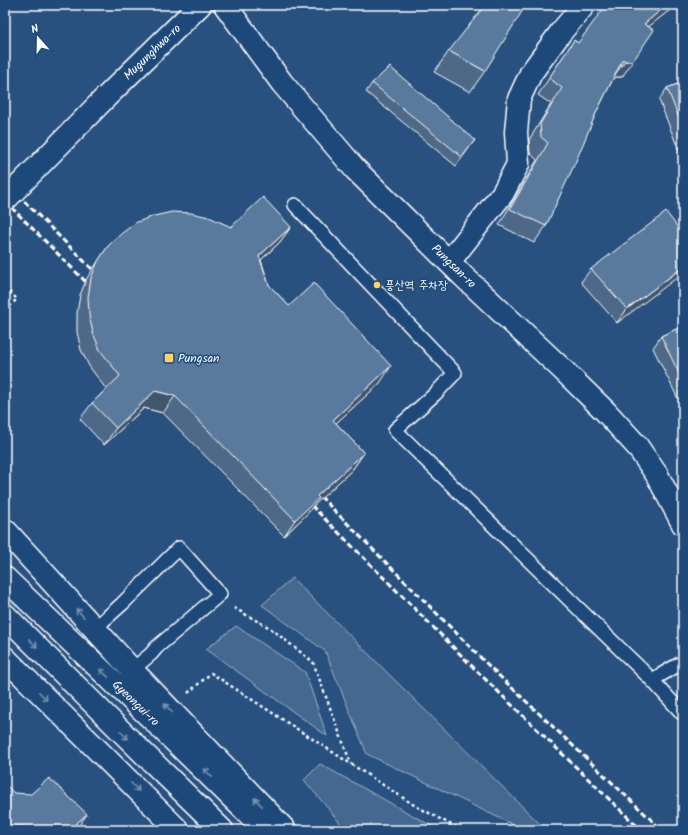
<svg xmlns="http://www.w3.org/2000/svg" width="688" height="835" font-family="Kalam,'Poor Story',sans-serif">
	<style>
		.green { fill: #446890; stroke: #a2b4c8 }
		.lines { fill: none; stroke-linecap: round; stroke-linejoin: round }
		.lane-casing { stroke: #fff; stroke-width: 16 }
		.street-casing { stroke: #fff; stroke-width: 25 }
		.secondary-casing { stroke: #fff; stroke-width: 25 }
		.primary-casing { stroke: #fff; stroke-width: 25 }
		.path { stroke: #fff; stroke-width: 2.5; stroke-dasharray: 3 3; stroke-linecap: butt }
		.lane { stroke: #1f4a7a; stroke-width: 13 }
		.street { stroke: #1f4a7a; stroke-width: 22 }
		.secondary { stroke: #1f4a7a; stroke-width: 22 }
		.primary { stroke: #1f4a7a; stroke-width: 22 }
		.rail { stroke: #fff; stroke-width: 3; stroke-dasharray: 6 3; stroke-linecap: butt }
		.secondary-bridge-casing { stroke: #fff; stroke-width: 25; stroke-linecap: butt }
		.secondary-bridge { stroke: #1f4a7a; stroke-width: 22 }
		.wall { fill: #4d6987; stroke: #fff }
		.shaded-wall { fill: #3f556e; stroke: #fff }
		.building { fill: #5a7a9d; stroke: #fff }
		.oneway { stroke: #7992af }
		.poi-dot { fill: #ffd166; stroke: #1f4a7a; stroke-width: 1.5 }
		.labels { text-anchor: middle; stroke-width: 3; stroke-linejoin: round; paint-order: stroke }
		.street-label { font-size: 12px; fill: #fff; stroke: #1f4a7a }
		.poi-label { font-size: 12px; fill: #fff; stroke: #1f4a7a; text-anchor: start }
	</style>
	<rect width="100%" height="100%" fill="#28517f"/>
	<filter id="ink" filterUnits="userSpaceOnUse"><feTurbulence type="fractalNoise" baseFrequency=".025" numOctaves="2"/><feDisplacementMap in="SourceGraphic" scale="8" xChannelSelector="R" yChannelSelector="G"/><feConvolveMatrix kernelMatrix="1 2 1 2 8 2 1 2 1" color-interpolation-filters="sRGB"/></filter>
	<g filter="url(#ink)">
		<g class="green">
			<path d="M 292,578 L 546,830 L 524,830 L 367,754 L 325,651 L 262,605 Z"/>
			<path d="M 236,626 L 305,672 L 327,736 L 206,649 Z"/>
			<path d="M 320,764 L 439,830 L 346,830 L 304,780 Z"/>
		</g>
		<g class="lines">
			<g class="lane-casing">
				<g id="lane">
					<path d="M 295,205 L 455,373 L 435,394 L 395,430 L 652,680 L 683,662"/>
					<path d="M 94,629 L 122,604 L 179,548 L 220,594 L 157,647 L 151,654 L 132,670"/>
					<path d="M 652,680 L 683,714"/>
				</g>
			</g>
			<g class="street-casing">
				<path id="street" d="M 449,262 L 503,193 L 518,164 L 516,132 L 519,99 L 531,73 L 561,32 L 584,5"/>
			</g>
			<g class="secondary-casing">
				<g id="secondary">
					<path d="M 225,5 L 282,83 L 356,170 L 462,275 L 562,369 L 606,412 L 637,446 L 657,475 L 683,524"/>
					<path d="M 104,99 L 200,5"/>
				</g>
			</g>
			<g class="primary-casing">
				<g id="primary">
					<path d="M 5,530 L 132,670 L 285,830"/>
					<path d="M 5,578 L 152,719 L 264,829"/>
					<path d="M 5,615 L 127,737 L 222,830"/>
					<path d="M 5,658 L 178,830"/>
				</g>
			</g>
			<g class="path">
				<path d="M 5,288 L 17,299 L 5,311"/>
				<path d="M 5,356 L 5,357"/>
				<path d="M 234,608 L 270,628 L 313,662 L 351,764"/>
				<path d="M 188,693 L 211,673 L 414,805 L 461,830"/>
			</g>
			<use href="#lane" class="lane"/>
			<use href="#street" class="street"/>
			<use href="#secondary" class="secondary"/>
			<use href="#primary" class="primary"/>
			<g class="rail">
				<path d="M 5,182 L 100,277"/>
				<path d="M 5,201 L 93,289"/>
				<path d="M 314,490 L 491,668 L 662,830"/>
				<path d="M 305,499 L 482,676 L 641,830"/>
			</g>
			<g class="secondary-bridge-casing">
				<path id="secondary-bridge" d="M 5,200 L 104,99"/>
			</g>
			<use href="#secondary-bridge" class="secondary-bridge"/>
		</g>
		<g class="wall">
			<path d="M 676,5 L 648,27 L 622,77 L 614,77 L 596,113 L 546,226 L 534,243 L 499,225 L 537,160 L 530,153 L 529,140 L 551,104 L 538,95 L 574,40 L 578,43 L 618,7 Z"/>
			<path d="M 449,51 L 485,71 L 470,92 L 434,72 Z"/>
			<path d="M 683,82 L 683,161 L 659,100 L 667,88 Z"/>
			<path d="M 372,83 L 475,140 L 456,166 L 366,92 Z"/>
			<path d="M 231,227 L 291,227 L 279,243 L 261,260 L 269,285 L 289,306 L 380,383 L 336,423 L 364,453 L 352,470 L 313,506 L 307,514 L 284,536 L 163,413 L 144,408 L 104,445 L 80,419 L 92,403 L 106,389 L 89,366 L 81,350 L 77,332 L 77,313 L 80,295 L 87,278 L 108,246 Z"/>
			<path d="M 683,234 L 617,323 L 581,282 L 591,269 Z"/>
			<path d="M 683,326 L 683,409 L 653,348 L 661,336 Z"/>
		</g>
		<g class="shaded-wall">
			<path d="M 667,5 L 676,5 L 632,40 L 644,24 Z"/>
			<path d="M 625,61 L 633,61 L 622,77 L 613,77 Z"/>
			<path d="M 291,227 L 279,243 L 248,272 L 259,256 Z"/>
			<path d="M 683,267 L 683,273 L 617,323 L 627,309 Z"/>
			<path d="M 391,366 L 380,383 L 321,437 L 333,420 Z"/>
			<path d="M 155,391 L 175,396 L 163,413 L 144,408 L 104,445 L 116,428 Z"/>
			<path d="M 364,453 L 352,470 L 313,506 L 307,514 L 284,536 L 295,520 L 317,496 Z"/>
			<path d="M 87,814 L 76,830 L 69,830 Z"/>
			<path d="M 16,826 L 36,828 L 35,830 L 12,830 Z"/>
		</g>
		<g class="building">
			<path d="M 485,5 L 526,5 L 485,71 L 449,51 Z"/>
			<path d="M 606,5 L 615,5 L 618,7 L 620,5 L 667,5 L 644,24 L 654,30 L 633,61 L 625,61 L 623,59 L 596,113 L 576,161 L 546,226 L 510,209 L 548,143 L 541,137 L 540,124 L 562,88 L 549,78 L 574,40 L 578,43 Z"/>
			<path d="M 390,67 L 475,140 L 462,157 L 372,83 Z"/>
			<path d="M 683,82 L 683,128 L 667,88 Z"/>
			<path d="M 263,197 L 291,227 L 259,256 L 269,285 L 289,306 L 314,283 L 391,366 L 333,420 L 364,453 L 317,496 L 319,498 L 295,520 L 175,396 L 155,391 L 116,428 L 92,403 L 120,376 L 100,350 L 93,333 L 89,315 L 88,297 L 91,278 L 98,261 L 108,246 L 122,233 L 137,222 L 154,216 L 172,212 L 191,213 L 209,217 L 231,227 Z"/>
			<path d="M 666,212 L 683,234 L 683,267 L 627,309 L 591,269 Z"/>
			<path d="M 683,326 L 683,382 L 661,336 Z"/>
			<path d="M 49,778 L 87,814 L 69,830 L 38,830 L 36,828 L 16,826 L 12,830 L 5,830 L 5,784 L 14,793 L 31,794 Z"/>
		</g>
		<defs><path id="oneway-shaft" d="M-6 0H5M1.5-3L5.5 0L1.5 3" fill="none" stroke-width="1.6" stroke-linecap="round" stroke-linejoin="round"/></defs>
		<g class="oneway">
			<use href="#oneway-shaft" transform="translate(80 613) rotate(-132)"/>
			<use href="#oneway-shaft" transform="translate(33 643) rotate(45)"/>
			<use href="#oneway-shaft" transform="translate(104 673) rotate(-136)"/>
			<use href="#oneway-shaft" transform="translate(43 696) rotate(45)"/>
			<use href="#oneway-shaft" transform="translate(168 708) rotate(-134)"/>
			<use href="#oneway-shaft" transform="translate(124 735) rotate(45)"/>
			<use href="#oneway-shaft" transform="translate(208 773) rotate(-135)"/>
			<use href="#oneway-shaft" transform="translate(135 787) rotate(45)"/>
			<use href="#oneway-shaft" transform="translate(258 802) rotate(-134)"/>
		</g>
	</g>
	<g class="poi-dot">
		<circle cx="377" cy="285" r="4"/>
		<rect x="164" y="353" width="10" height="10" rx="2"/>
	</g>
	<g class="labels">
		<g class="street-label">
			<text transform="translate(152 52) rotate(-44)" y="4">Mugunghwa-ro</text>
			<text transform="translate(454 266) rotate(44)" y="4">Pungsan-ro</text>
			<text transform="translate(136 703) rotate(44)" y="4">Gyeongui-ro</text>
		</g>
		<g class="poi-label">
			<text x="385" y="289">풍산역 주차장</text>
			<text x="178" y="362">Pungsan</text>
		</g>
	</g>
	<rect width="688" height="835" fill="none" stroke="#1f4a7a" stroke-width="20"/>
	<rect x="10" y="10" width="668" height="815" fill="none" stroke="#fff" stroke-width="1.5" filter="url(#ink)"/>
	<g transform="translate(38 38) rotate(340)" stroke="#1f4a7a" stroke-width="3" paint-order="stroke">
	<path d="M0-3L7 15L0 10L-7 15Z" fill="#ffffff"/>
	<text y="-6" font-size="11" font-weight="bold" text-anchor="middle" fill="#ffffff">N</text>
	</g>
</svg>
